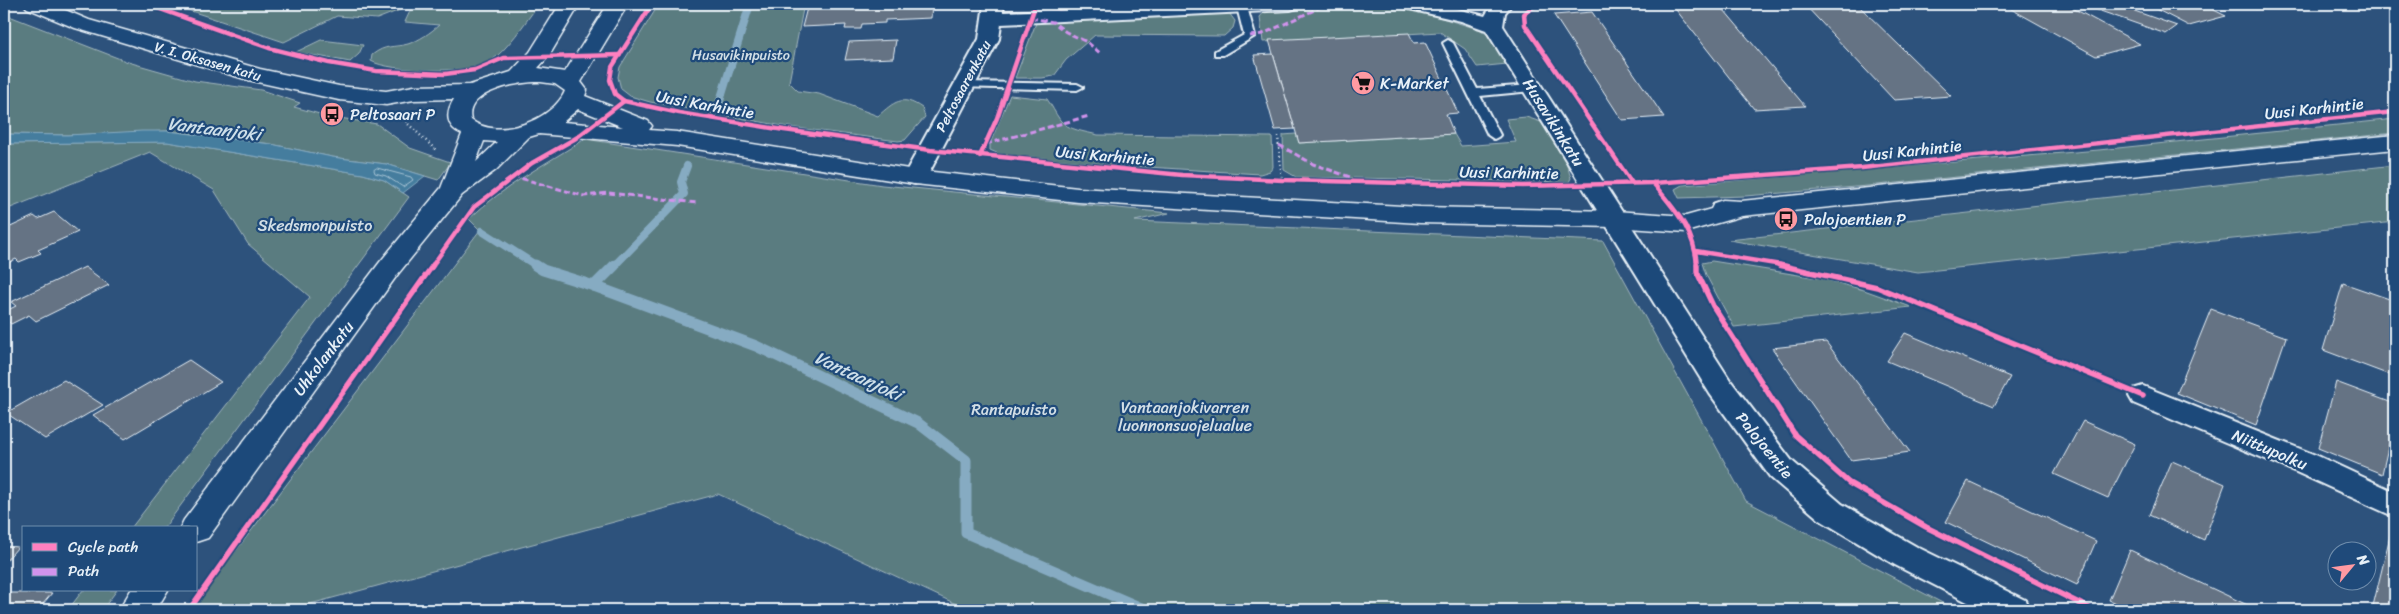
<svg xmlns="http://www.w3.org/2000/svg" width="2399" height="614" font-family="Sriracha,sans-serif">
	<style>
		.green { fill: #5a7b80; stroke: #a1b6bc }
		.water { fill: #447d9e; stroke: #86abc2 }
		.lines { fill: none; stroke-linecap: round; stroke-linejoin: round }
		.shore { stroke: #a6c3d4; stroke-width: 1 }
		.stream-far1 { stroke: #86abc2; stroke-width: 8 }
		.stream { stroke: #86abc2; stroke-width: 11 }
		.building { fill: #657384; stroke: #e8f1f8 }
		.lane-casing { stroke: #e8f1f8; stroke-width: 4 }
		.street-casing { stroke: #e8f1f8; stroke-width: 4 }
		.secondary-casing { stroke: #e8f1f8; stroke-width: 3 }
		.path { stroke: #e8f1f8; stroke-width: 2.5; stroke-dasharray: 1 3; stroke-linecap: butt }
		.lane { fill: #1f4a7a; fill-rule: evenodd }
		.street { fill: #1f4a7a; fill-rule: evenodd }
		.secondary { fill: #1f4a7a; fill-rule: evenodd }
		.quiet { stroke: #d193ec; stroke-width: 3; stroke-dasharray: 6 3; stroke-linecap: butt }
		.cycleway-far1-casing { stroke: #1f4a7a; stroke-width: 7 }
		.cycleway-casing { stroke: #1f4a7a; stroke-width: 9 }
		.cycleway-far1 { stroke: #ff80c0; stroke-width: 4.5 }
		.cycleway { stroke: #ff80c0; stroke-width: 5.5 }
		.labels { text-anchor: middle; stroke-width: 4.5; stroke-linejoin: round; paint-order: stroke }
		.far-park-label { font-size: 14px; fill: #d3dfe6; stroke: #1f4a7a }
		.far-street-label { font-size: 14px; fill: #e8f1f8; stroke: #1f4a7a }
		.poi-label { font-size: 16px; fill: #e8f1f8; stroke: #1f4a7a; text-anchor: start }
		.street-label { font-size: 16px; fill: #e8f1f8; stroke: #1f4a7a }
		.park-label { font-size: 16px; fill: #d3dfe6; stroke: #1f4a7a }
		.water-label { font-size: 18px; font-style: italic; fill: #cfe0ea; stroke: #1f4a7a }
	</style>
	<rect width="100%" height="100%" fill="#2d527c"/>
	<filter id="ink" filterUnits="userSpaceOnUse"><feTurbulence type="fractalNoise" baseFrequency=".02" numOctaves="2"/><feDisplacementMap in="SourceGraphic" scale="10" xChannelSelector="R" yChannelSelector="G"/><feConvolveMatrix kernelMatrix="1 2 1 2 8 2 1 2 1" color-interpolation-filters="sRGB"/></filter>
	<g filter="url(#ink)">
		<g class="green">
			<path d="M 170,4 L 539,4 C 525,22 508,50 489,62 C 470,74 390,72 371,61 L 372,55 C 386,44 393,48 408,44 C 420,40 430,33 439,25 L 405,22 L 411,9 L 405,8 L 377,19 L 337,16 L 284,42 Z"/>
			<path d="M 659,4 L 804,4 L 789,82 L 798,91 L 819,94 L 878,116 C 894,102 902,94 922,108 L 925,117 L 905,140 L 898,141 L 789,127 L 650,102 L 630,96 L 621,89 L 618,77 L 620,67 Z"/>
			<path d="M 1366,5 L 1406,7 L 1481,30 L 1489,36 L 1507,64 L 1477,67 L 1465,49 L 1440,32 L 1263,42 L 1260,17 L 1265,11 Z"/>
			<path d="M 1229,13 L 1235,21 L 1233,28 L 1224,36 L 1095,35 L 1066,60 L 1054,76 L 1042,78 L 1015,78 L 1036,23 Z"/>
			<path d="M 4,14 L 128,62 L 195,81 L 261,90 L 300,103 L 294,107 L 327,116 L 377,124 L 410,148 L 450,162 L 449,165 L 438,180 L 386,164 L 332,157 L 271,144 L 215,136 L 168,131 L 67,135 L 4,134 Z"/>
			<path d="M 321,40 L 363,45 L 359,54 L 350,62 L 296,52 Z"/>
			<path d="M 1010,95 L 1047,99 C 1052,106 1055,113 1060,120 C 1067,130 1087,132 1098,135 L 1272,137 L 1273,167 L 1270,171 L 1260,174 L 1116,165 L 999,154 L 990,150 L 990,144 Z"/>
			<path d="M 1526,117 L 1541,122 L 1566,162 L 1571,178 L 1569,182 L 1296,177 L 1284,170 L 1283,135 L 1296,134 L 1299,143 L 1454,134 L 1461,146 L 1516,142 L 1506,119 Z"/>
			<path d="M 2395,119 L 2395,133 L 1867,186 L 1745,196 L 1679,198 L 1675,189 L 1682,185 L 2099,150 Z"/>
			<path d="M 585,139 L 882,185 L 1169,213 L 1135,221 L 1603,241 L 1746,501 L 1956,610 L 969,610 L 718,494 L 288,610 L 191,610 L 480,230 L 469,219 C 504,186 545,164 585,139 Z"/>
			<path d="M 167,142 L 363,174 L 384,180 L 409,197 L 164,528 L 131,528 L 310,297 L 248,244 L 214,190 L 150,152 L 8,209 L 4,205 L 4,144 Z"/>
			<path d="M 2395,165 L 2395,222 L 1918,272 L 1729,240 Z"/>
			<path d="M 1712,261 L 1823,279 L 1864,290 L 1911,307 L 1734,327 L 1706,275 L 1702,263 Z"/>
			<path d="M 83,590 L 117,590 L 102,610 L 68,610 Z"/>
		</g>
		<path class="water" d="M 142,131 L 168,131 L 271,144 L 332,157 L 386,164 L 425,176 L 403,193 L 384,180 L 363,174 L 167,142 L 4,144 L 4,134 L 67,135 Z"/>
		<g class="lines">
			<path class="shore" d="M 377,168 L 411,177 L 413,180 L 403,187 L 386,176 L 375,173 L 374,170 Z"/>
			<g class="stream-far1">
				<path d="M 719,104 L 750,4"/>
				<path d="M 482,231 L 537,266"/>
				<path d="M 614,266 L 684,194 L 681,182 L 687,166"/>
			</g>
			<g class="stream">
				<path d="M 535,265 L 543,270 L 594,286 L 756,346 L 918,423 L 966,460 L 966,533 L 1146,610"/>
				<path d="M 594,286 L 615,265"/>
			</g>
		</g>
		<g class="building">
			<path d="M 808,4 L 932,4 L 931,18 L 885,20 L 885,23 L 862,24 L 861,29 L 845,29 L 846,25 L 802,27 Z"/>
			<path d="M 1719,4 L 1805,106 L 1754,109 L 1673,6 Z"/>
			<path d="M 1804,4 L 1857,4 L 1951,96 L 1894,100 Z"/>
			<path d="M 2002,4 L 2065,4 L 2140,44 L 2096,56 Z"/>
			<path d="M 2093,4 L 2115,4 L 2177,26 L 2166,34 L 2089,7 Z"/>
			<path d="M 2146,4 L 2202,4 L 2226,16 L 2189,26 Z"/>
			<path d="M 2244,4 L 2277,4 L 2256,9 Z"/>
			<path d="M 1592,12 L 1664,117 L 1622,120 L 1554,15 Z"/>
			<path d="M 1409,33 L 1414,43 L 1425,42 L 1458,113 L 1446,114 L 1454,134 L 1299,143 L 1269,40 Z"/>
			<path d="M 896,40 L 893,58 L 845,60 L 849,42 Z"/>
			<path d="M 1273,54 L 1295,129 L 1275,130 L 1254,55 Z"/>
			<path d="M 54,212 L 78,232 L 38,250 L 41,253 L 19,262 L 16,259 L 4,265 L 4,230 L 34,216 L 38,219 Z"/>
			<path d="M 85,267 L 109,285 L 36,321 L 29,315 L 11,324 L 4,317 L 4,312 L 16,306 L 11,302 Z"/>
			<path d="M 2343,283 L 2395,301 L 2395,377 L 2323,350 Z"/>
			<path d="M 2211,309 L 2286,337 L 2256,425 L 2177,393 Z"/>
			<path d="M 1905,333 L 2010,377 L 1994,406 L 1887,361 Z"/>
			<path d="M 1826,342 L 1910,452 L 1851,460 L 1772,348 Z"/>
			<path d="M 189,360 L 221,382 L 125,439 L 93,415 Z"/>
			<path d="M 64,380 L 103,405 L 45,439 L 6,413 Z"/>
			<path d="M 2336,382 L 2395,404 L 2395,416 L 2382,474 L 2318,448 Z"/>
			<path d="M 2083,421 L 2135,444 L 2108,498 L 2054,474 Z"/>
			<path d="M 2172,461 L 2225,484 L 2204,540 L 2149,515 Z"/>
			<path d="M 1968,481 L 2096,541 L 2077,585 L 1946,522 Z"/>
			<path d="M 2391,532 L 2395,534 L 2395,610 L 2372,610 Z"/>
			<path d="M 4,546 L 18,547 L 4,563 Z"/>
			<path d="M 2130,550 L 2258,610 L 2130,610 L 2109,600 Z"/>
			<path d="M 4,593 L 52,593 L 38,610 L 4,610 Z"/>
		</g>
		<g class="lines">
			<g class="lane-casing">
				<g id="lane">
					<path d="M 1242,4 L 1247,7 L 1255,36 L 1223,55 L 1215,55 L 1215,51 L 1244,35 L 1237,7 Z"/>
					<path d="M 1448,40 L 1453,43 L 1477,89 L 1533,85 L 1539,88 L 1533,91 L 1480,96 L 1500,135 L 1498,137 L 1494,139 L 1488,135 L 1443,43 Z"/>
					<path d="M 963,82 L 1077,84 L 1083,87 L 1077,90 L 959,87 L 959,83 Z"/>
				</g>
			</g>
			<g class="street-casing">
				<g id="street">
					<path d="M 984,4 L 1004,4 L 1003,12 L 1186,4 L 1300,4 L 1297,8 L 1290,10 L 1001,24 L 999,39 L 927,177 L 923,182 L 915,184 L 907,182 L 903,177 L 979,39 Z"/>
					<path d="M 1402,4 L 1438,4 L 1485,16 L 1492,4 L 1512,4 L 1505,13 L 1503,26 L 1730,380 L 1792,461 L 1842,504 L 1917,547 L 2025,600 L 2029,610 L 1983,610 L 1895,565 L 1820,520 L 1770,477 L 1710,394 L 1486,30 L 1461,21 L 1405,8 Z"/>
					<path d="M 2143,386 L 2318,456 L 2395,492 L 2395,517 L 2296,472 L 2133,403 L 2129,396 L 2133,389 Z"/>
				</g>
			</g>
			<g class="secondary-casing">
				<g id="secondary">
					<path d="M 24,4 L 51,4 L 89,20 L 260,69 L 339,86 L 386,91 L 414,86 L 470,85 L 511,72 L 530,52 L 560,4 L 580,4 L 549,56 L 538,68 L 565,72 L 608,4 L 628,4 L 581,82 L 587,90 L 585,96 L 648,121 L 652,126 L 649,130 L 677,132 L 915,170 L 1078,188 L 1420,207 L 1615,211 L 1686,216 L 1711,209 L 1714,203 L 1723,200 L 1741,201 L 2395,135 L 2395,149 L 1742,216 L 1686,232 L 1615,227 L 1420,223 L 1078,202 L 915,184 L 677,146 L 539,134 L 529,137 L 496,170 L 462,195 L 398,274 L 208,538 L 196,542 L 196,528 L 180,528 L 184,520 L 380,262 L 441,188 L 462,134 C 446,127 445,113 454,99 L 414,100 L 386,105 L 339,100 L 248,80 L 75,28 L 27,8 ZM 541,82 L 555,84 L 565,91 C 553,120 498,141 471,120 C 463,91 521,81 541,82 ZM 578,109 L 623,127 L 563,122 ZM 484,141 L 497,142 L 476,162 Z"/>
					<path d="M 131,590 L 168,590 L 156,610 L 119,610 Z"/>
				</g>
			</g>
			<g class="path">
				<path d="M 409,118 L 406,122 L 437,151"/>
				<path d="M 1278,136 L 1282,180"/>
			</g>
			<use href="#lane" class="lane"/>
			<use href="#street" class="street"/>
			<use href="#secondary" class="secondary"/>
			<g class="quiet">
				<path d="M 1031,18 L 1053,22 L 1066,32 L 1087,42 L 1100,53"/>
				<path d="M 1250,36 L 1263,34 L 1327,4"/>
				<path d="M 986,144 L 1089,116"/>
				<path d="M 1279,145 L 1313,164 L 1350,177"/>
				<path d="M 513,176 L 584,196 L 609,193 L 697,203"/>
			</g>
			<g class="cycleway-far1-casing">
				<g id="cycleway-far1">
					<path d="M 146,4 L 269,48 L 329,63 L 376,71 L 445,74 L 475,70 L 504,58 L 620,55"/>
					<path d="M 652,4 L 612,67 L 610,80 L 615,94 L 624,101 L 679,113 L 784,130 L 930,150 L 1182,175 L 1282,180 L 1523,186 L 1653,183 L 1862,168 L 2395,112"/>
					<path d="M 1543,4 L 1531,8 L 1524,14 L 1525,25 L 1632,183"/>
					<path d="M 1035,6 L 1060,8 L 1133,4"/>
					<path d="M 980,156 L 997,118 L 1035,6 L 1032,4"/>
					<path d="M 1653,183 C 1675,210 1695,230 1697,266"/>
					<path d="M 1696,251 L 1787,266"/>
					<path d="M 432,266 L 474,207 L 532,163 L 576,138 L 624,101"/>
				</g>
			</g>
			<g class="cycleway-casing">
				<g id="cycleway">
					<path d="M 1697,265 L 1697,272 L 1713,306 L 1795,435 L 1849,483 L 1926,527 L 2093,610"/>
					<path d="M 1779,265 L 1877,287 L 2143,396"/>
					<path d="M 189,610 L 433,265"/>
				</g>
			</g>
			<use href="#cycleway-far1" class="cycleway-far1"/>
			<use href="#cycleway" class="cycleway"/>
		</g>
	</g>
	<defs>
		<g id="supermarket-disc" transform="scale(1.25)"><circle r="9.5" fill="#ff9aa2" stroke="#1f4a7a"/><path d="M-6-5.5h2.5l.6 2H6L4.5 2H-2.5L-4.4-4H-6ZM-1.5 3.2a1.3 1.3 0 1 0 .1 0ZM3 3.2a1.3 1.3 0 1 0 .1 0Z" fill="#111"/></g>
		<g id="bus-disc" transform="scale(1.25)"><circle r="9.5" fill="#ff9aa2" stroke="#1f4a7a"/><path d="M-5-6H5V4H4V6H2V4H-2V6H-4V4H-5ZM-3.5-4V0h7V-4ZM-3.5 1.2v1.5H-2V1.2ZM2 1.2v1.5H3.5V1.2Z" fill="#111"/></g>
	</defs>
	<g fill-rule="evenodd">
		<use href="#supermarket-disc" x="1363" y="83"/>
		<use href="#bus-disc" x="332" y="114"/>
		<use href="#bus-disc" x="1786" y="219"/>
	</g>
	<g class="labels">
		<g class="far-park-label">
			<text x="741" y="60">Husavikinpuisto</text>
		</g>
		<g class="far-street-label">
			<text transform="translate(208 61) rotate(16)" y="5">V. I. Oksasen katu</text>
			<text transform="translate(963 86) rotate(-62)" y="5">Peltosaarenkatu</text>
		</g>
		<g class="poi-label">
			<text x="1380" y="89">K-Market</text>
			<text x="350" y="120">Peltosaari P</text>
			<text x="1804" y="225">Palojoentien P</text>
		</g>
		<g class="street-label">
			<text transform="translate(705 104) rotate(10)" y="6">Uusi Karhintie</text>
			<text transform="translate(2314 108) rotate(-6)" y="6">Uusi Karhintie</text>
			<text transform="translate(1554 122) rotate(58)" y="6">Husavikinkatu</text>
			<text transform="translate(1912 150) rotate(-6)" y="6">Uusi Karhintie</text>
			<text transform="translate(1105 155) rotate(5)" y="6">Uusi Karhintie</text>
			<text transform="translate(1509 172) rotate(1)" y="6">Uusi Karhintie</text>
			<text transform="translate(323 358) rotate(-53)" y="6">Uhkolankatu</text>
			<text transform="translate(1765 445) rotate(51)" y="6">Palojoentie</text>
			<text transform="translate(2270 449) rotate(23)" y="6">Niittupolku</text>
		</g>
		<g class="park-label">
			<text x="315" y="231">Skedsmonpuisto</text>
			<text x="1185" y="413">Vantaanjokivarren<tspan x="1185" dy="18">luonnonsuojelualue</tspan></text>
			<text x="1014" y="415">Rantapuisto</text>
		</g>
		<g class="water-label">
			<text transform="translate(214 129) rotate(7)" y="6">Vantaanjoki</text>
			<text transform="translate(858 376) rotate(25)" y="6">Vantaanjoki</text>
		</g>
	</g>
	<rect width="2399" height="614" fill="none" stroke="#1f4a7a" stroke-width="20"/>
	<rect x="10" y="10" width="2379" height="594" fill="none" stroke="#e8f1f8" stroke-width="2" filter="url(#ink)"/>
	<rect x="22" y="526" width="175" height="65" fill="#1f4a7a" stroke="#6f8dac"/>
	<rect x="32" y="543" width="25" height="8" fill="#ff80c0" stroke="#6f8dac"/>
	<text x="68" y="552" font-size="15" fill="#e8f1f8">Cycle path</text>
	<rect x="32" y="568" width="25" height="8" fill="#d193ec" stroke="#6f8dac"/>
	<text x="68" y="576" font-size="15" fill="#e8f1f8">Path</text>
	<g transform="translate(2352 566) rotate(61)"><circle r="24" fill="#1f4a7a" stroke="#6f8dac"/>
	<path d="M0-4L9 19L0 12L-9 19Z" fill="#ff9aa2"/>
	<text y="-8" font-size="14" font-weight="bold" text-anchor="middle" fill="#e8f1f8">N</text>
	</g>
</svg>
